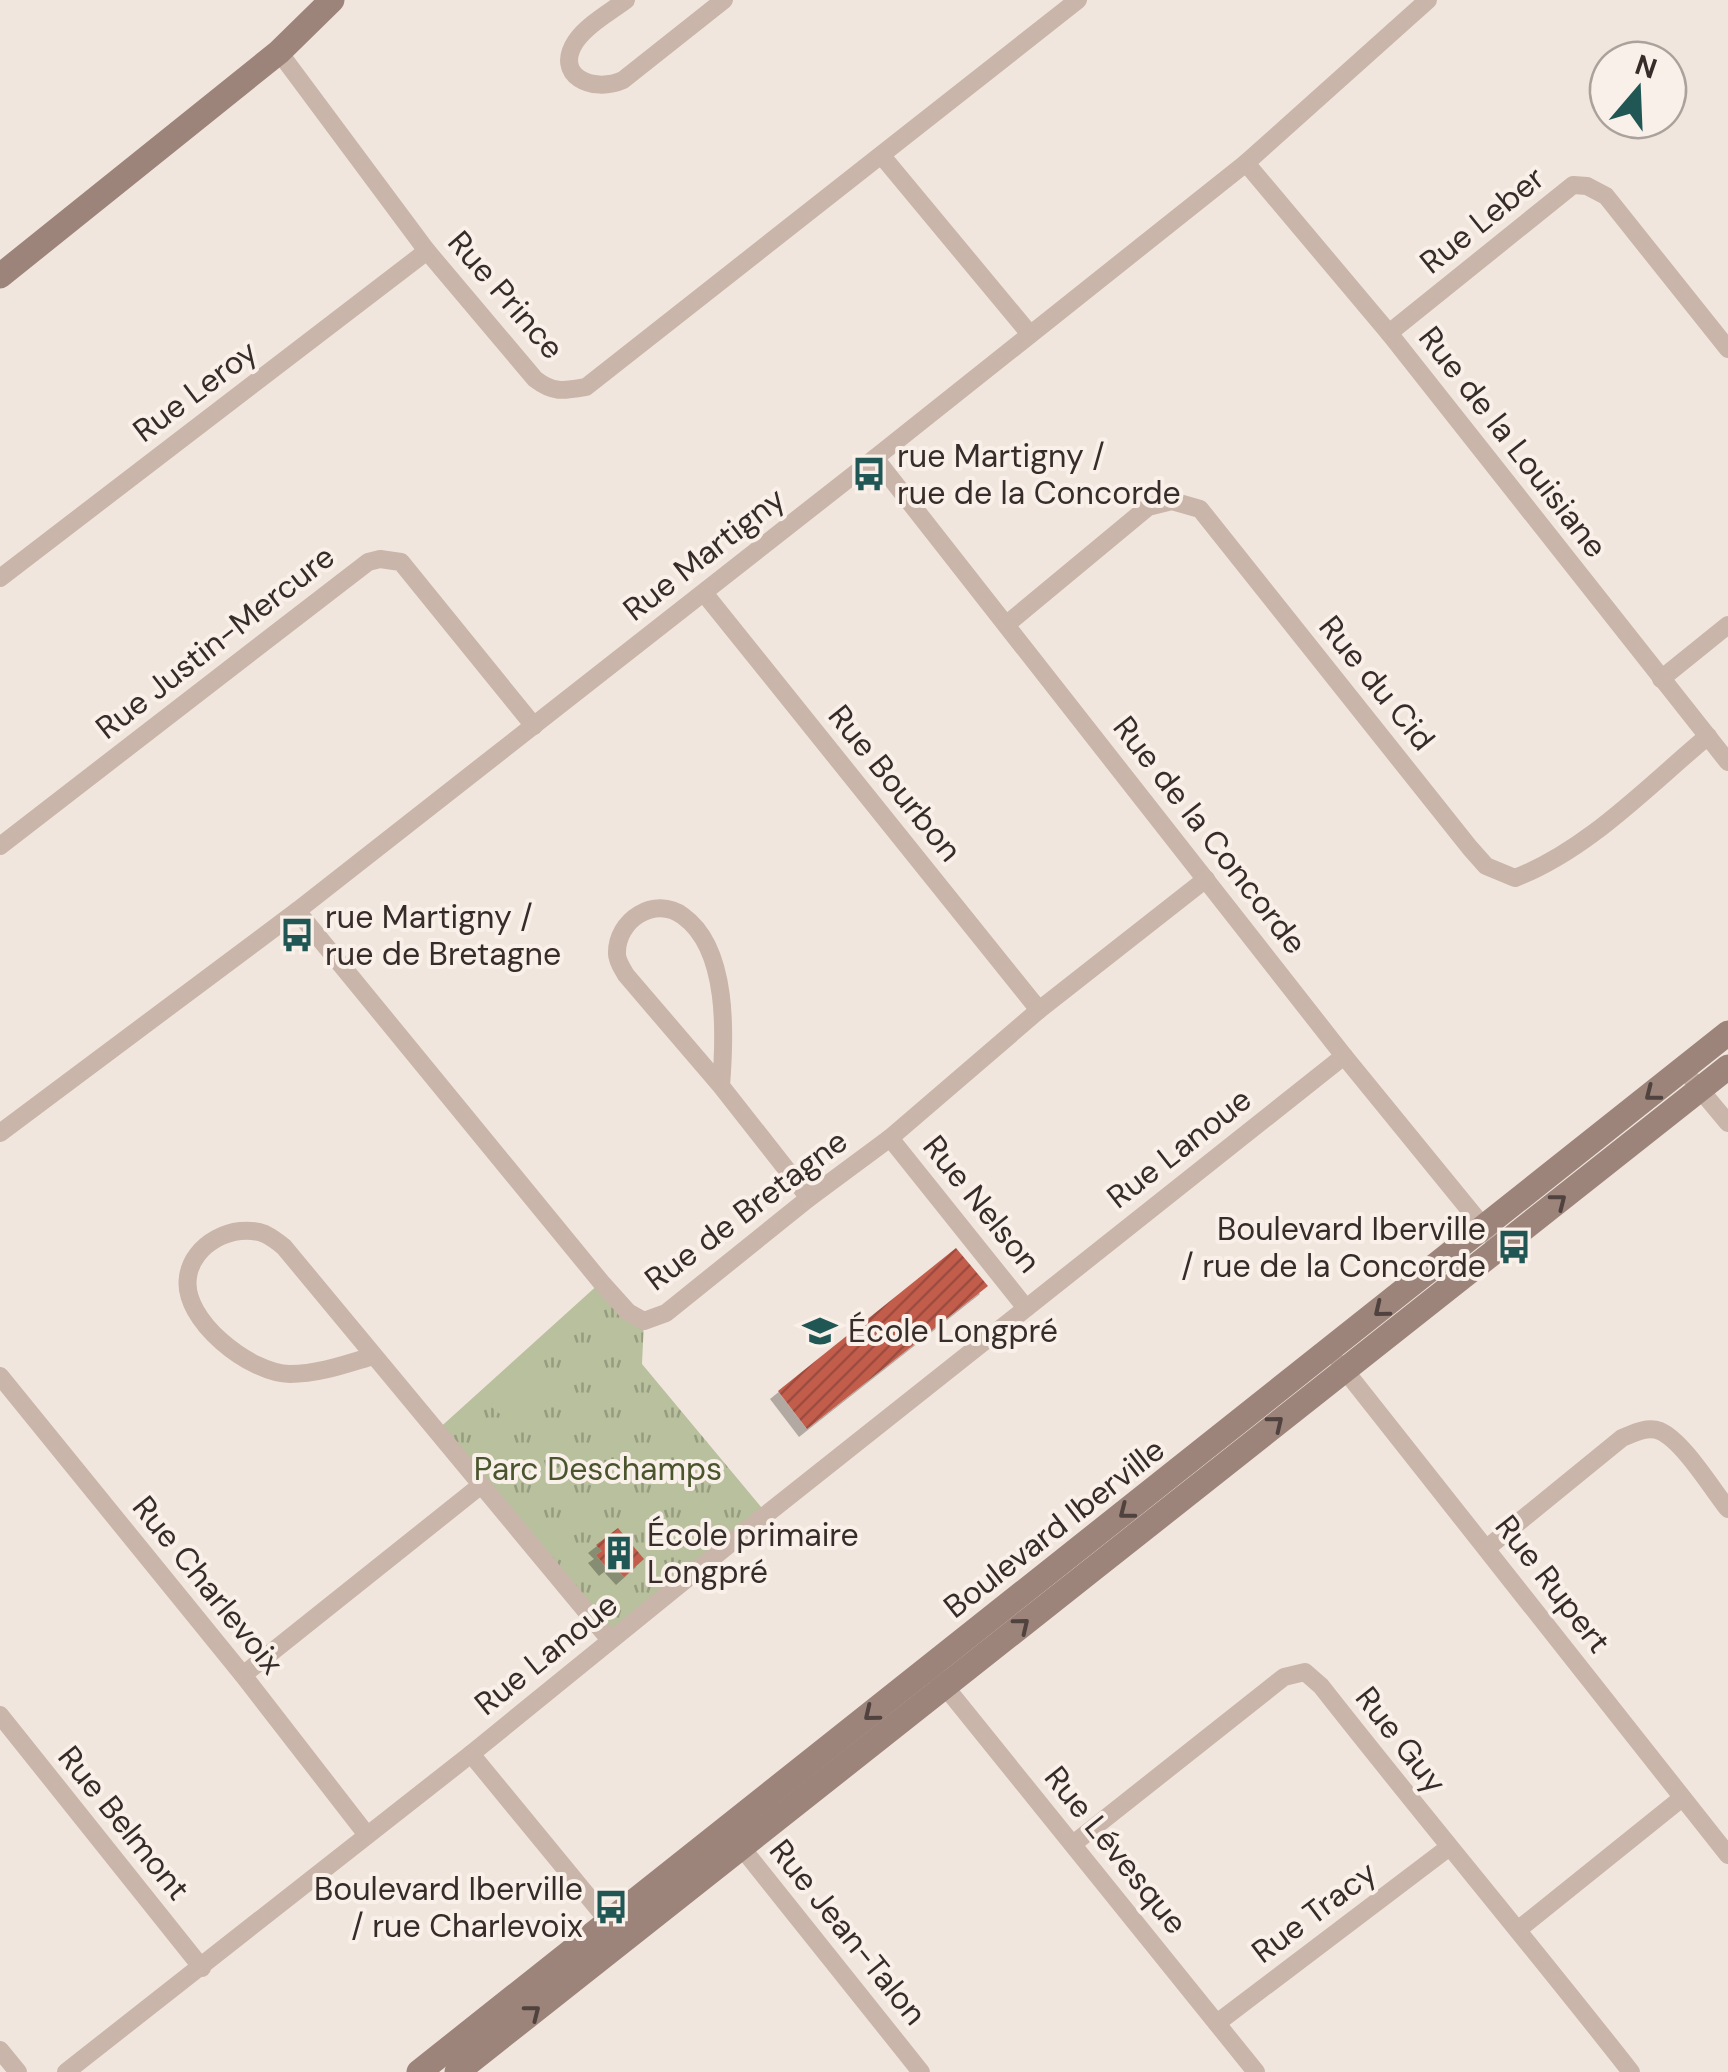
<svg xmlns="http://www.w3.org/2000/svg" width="1728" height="2072" font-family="'DM Sans',sans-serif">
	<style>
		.grass { fill: url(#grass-tufts) }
		.pitch { fill: #b8c09d }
		.building { fill: url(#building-hatch); filter: url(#shadow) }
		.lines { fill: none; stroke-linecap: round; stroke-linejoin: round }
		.street { stroke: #c9b5a9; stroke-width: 18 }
		.secondary { stroke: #9d847b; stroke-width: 25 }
		.oneway { stroke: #50423e }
		.labels { text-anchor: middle; stroke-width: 8; stroke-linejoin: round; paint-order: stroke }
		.street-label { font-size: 32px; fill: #372c29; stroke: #f9f0e9 }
		.poi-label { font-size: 32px; fill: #372c29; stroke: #f9f0e9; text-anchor: start }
		.park-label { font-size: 32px; fill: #4a542d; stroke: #f9f0e9 }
	</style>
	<defs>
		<pattern id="grass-tufts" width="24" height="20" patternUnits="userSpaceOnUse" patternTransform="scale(2.5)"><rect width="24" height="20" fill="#b8c09d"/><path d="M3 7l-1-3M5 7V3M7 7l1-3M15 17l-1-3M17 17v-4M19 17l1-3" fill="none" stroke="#969c80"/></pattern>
		<pattern id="building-hatch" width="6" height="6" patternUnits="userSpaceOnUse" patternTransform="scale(2.5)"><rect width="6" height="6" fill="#c25c4b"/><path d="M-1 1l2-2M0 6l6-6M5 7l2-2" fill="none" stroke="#9e4c3e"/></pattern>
		<filter id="shadow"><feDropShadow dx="-8" dy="8" stdDeviation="0" flood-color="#0004"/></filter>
	</defs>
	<rect width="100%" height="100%" fill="#f1e6dd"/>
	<path class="grass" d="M 601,1282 L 644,1321 L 642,1364 L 767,1514 L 610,1640 L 435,1432 Z"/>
	<path class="pitch" d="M 518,1373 L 539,1390 L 512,1424 L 490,1406 Z"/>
	<g class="building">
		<path d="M 956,1248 L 988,1286 L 807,1429 L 778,1391 Z"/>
		<path d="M 618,1528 L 644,1559 L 624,1577 L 612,1564 L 607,1568 L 596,1555 L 602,1551 L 596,1545 Z"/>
	</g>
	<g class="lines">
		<g class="street">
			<path d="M 626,0 C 610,12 587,25 576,41 C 553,75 592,94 623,80 L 724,0"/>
			<path d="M 279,52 L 427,251 L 535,379 C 553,393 563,391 586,387 L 1078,0"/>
			<path d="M 882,156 L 1029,333"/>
			<path d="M 1246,163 L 1389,333 L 1728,762"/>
			<path d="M 1389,333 L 1573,185 L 1587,186 L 1606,196 L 1728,349"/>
			<path d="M 875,458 L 1344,1056 L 1490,1235"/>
			<path d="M 0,578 L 427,251"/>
			<path d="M 704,593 L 1039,1010"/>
			<path d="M 1007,624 L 1148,507 L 1172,501 L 1200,509 L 1470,848 L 1486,866 L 1515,878 C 1588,850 1648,786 1708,736"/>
			<path d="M 1661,679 L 1728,625"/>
			<path d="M 0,846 L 368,562 L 380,559 L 401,562 L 534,726"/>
			<path d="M 297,911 L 601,1282 L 628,1312 L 644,1321 L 666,1313 L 809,1198 L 890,1138 L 1039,1010 L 1206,879"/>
			<path d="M 1693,1081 L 1728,1123"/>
			<path d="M 721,1086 C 725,1036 729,949 683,916 C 655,895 616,920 617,954 C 617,961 622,968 626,975 L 721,1086 L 809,1198"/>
			<path d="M 0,1133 L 297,911 L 875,458 L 1246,163 L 1428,0"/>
			<path d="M 890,1138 L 1026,1308"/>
			<path d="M 373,1356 C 346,1364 319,1374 290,1374 C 251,1374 181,1320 188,1277 C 192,1244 234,1222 265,1234 C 271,1237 278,1242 284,1247 L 610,1640"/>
			<path d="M 1340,1364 L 1728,1855"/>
			<path d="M 0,1376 L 243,1675 L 367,1835"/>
			<path d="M 1487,1548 L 1622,1438 C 1634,1433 1647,1426 1660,1431 C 1683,1441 1712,1489 1728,1509"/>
			<path d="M 243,1675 L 480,1486"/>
			<path d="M 939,1679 L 1256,2072"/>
			<path d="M 0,1715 L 202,1968"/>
			<path d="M 471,1754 L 614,1928"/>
			<path d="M 734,1838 L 921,2072"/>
			<path d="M 1073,1844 L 1284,1677 L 1305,1672 L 1321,1686 C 1423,1816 1529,1942 1631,2072"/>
			<path d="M 1519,1929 L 1682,1798"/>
			<path d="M 1217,2023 L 1448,1848"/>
			<path d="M 0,2050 L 18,2072"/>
			<path d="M 66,2072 L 471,1754 L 758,1521 L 1344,1056"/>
		</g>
		<g class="secondary">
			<path d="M 0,276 L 279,52 L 332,0"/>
			<path d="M 419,2072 L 1728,1033"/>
			<path d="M 457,2072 C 881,1737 1304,1402 1728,1067"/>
		</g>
	</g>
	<defs><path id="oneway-chevron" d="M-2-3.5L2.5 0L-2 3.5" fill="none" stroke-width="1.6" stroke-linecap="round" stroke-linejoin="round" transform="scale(2.5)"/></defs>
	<g class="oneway">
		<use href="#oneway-chevron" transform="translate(1652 1094) rotate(142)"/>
		<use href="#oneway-chevron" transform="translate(1559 1201) rotate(-38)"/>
		<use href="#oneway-chevron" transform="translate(1381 1310) rotate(141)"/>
		<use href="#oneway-chevron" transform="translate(1276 1423) rotate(-39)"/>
		<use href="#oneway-chevron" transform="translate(1126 1512) rotate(142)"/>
		<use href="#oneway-chevron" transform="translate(1022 1625) rotate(-39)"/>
		<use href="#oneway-chevron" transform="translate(871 1714) rotate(141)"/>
		<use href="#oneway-chevron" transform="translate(533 2012) rotate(-38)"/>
	</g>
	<defs>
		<g id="bus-bare" transform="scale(2.7)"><path d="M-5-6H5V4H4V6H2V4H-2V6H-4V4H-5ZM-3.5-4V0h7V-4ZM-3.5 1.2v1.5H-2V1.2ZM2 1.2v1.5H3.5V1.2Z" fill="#205755" stroke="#f9f0e9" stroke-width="2.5" paint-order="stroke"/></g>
		<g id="school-bare" transform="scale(2.7)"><path d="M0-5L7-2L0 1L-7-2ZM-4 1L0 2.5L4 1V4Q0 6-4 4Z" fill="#205755" stroke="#f9f0e9" stroke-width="2.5" paint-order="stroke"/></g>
		<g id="building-bare" transform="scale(2.7)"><path d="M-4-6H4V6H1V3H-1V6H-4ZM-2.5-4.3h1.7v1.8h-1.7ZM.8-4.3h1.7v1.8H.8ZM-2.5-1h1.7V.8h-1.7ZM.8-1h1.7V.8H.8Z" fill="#205755" stroke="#f9f0e9" stroke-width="2.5" paint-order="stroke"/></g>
	</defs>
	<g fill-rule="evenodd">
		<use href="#bus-bare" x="869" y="474"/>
		<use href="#bus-bare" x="297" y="935"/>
		<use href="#bus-bare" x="1514" y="1247"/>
		<use href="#school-bare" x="820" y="1331"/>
		<use href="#building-bare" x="619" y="1553"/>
		<use href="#bus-bare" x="611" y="1907"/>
	</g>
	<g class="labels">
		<g class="street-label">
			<text transform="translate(1482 220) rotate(-39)" y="11">Rue Leber</text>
			<text transform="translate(506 295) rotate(49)" y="11">Rue Prince</text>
			<text transform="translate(195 391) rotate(-37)" y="11">Rue Leroy</text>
			<text transform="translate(1513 442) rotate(52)" y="11">Rue de la Louisiane</text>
			<text transform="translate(704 554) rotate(-38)" y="11">Rue Martigny</text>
			<text transform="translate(215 642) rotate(-38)" y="11">Rue Justin-Mercure</text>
			<text transform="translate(1377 683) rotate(51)" y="11">Rue du Cid</text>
			<text transform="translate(895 783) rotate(51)" y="11">Rue Bourbon</text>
			<text transform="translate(1210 835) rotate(52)" y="11">Rue de la Concorde</text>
			<text transform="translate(1179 1148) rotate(-38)" y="11">Rue Lanoue</text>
			<text transform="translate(982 1204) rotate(51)" y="11">Rue Nelson</text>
			<text transform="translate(746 1210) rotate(-37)" y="11">Rue de Bretagne</text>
			<text transform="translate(1054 1528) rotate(-38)" y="11">Boulevard Iberville</text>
			<text transform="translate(1553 1584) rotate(52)" y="11">Rue Rupert</text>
			<text transform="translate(208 1585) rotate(51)" y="11">Rue Charlevoix</text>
			<text transform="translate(546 1654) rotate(-39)" y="11">Rue Lanoue</text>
			<text transform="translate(1401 1740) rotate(52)" y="11">Rue Guy</text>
			<text transform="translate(124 1823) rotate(51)" y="11">Rue Belmont</text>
			<text transform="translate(1116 1850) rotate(51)" y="11">Rue Lévesque</text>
			<text transform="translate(1314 1912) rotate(-37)" y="11">Rue Tracy</text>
			<text transform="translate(848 1932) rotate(51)" y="11">Rue Jean-Talon</text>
		</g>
		<g class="poi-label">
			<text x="897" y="467">rue Martigny /<tspan x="897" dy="37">rue de la Concorde</tspan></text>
			<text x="325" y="928">rue Martigny /<tspan x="325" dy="37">rue de Bretagne</tspan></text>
			<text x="1486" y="1240" text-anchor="end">Boulevard Iberville<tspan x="1486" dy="37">/ rue de la Concorde</tspan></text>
			<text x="848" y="1342">École Longpré</text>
			<text x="647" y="1546">École primaire<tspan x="647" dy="37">Longpré</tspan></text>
			<text x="583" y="1900" text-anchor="end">Boulevard Iberville<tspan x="583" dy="37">/ rue Charlevoix</tspan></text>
		</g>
		<g class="park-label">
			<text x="598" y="1480">Parc Deschamps</text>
		</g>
	</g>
	<g transform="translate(1638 90) rotate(19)"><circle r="48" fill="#f9f0e9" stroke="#aba29c" stroke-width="2.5"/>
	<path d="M0-8L18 38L0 25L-18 38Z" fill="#205755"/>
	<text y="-15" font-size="28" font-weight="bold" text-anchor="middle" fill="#372c29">N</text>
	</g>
</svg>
